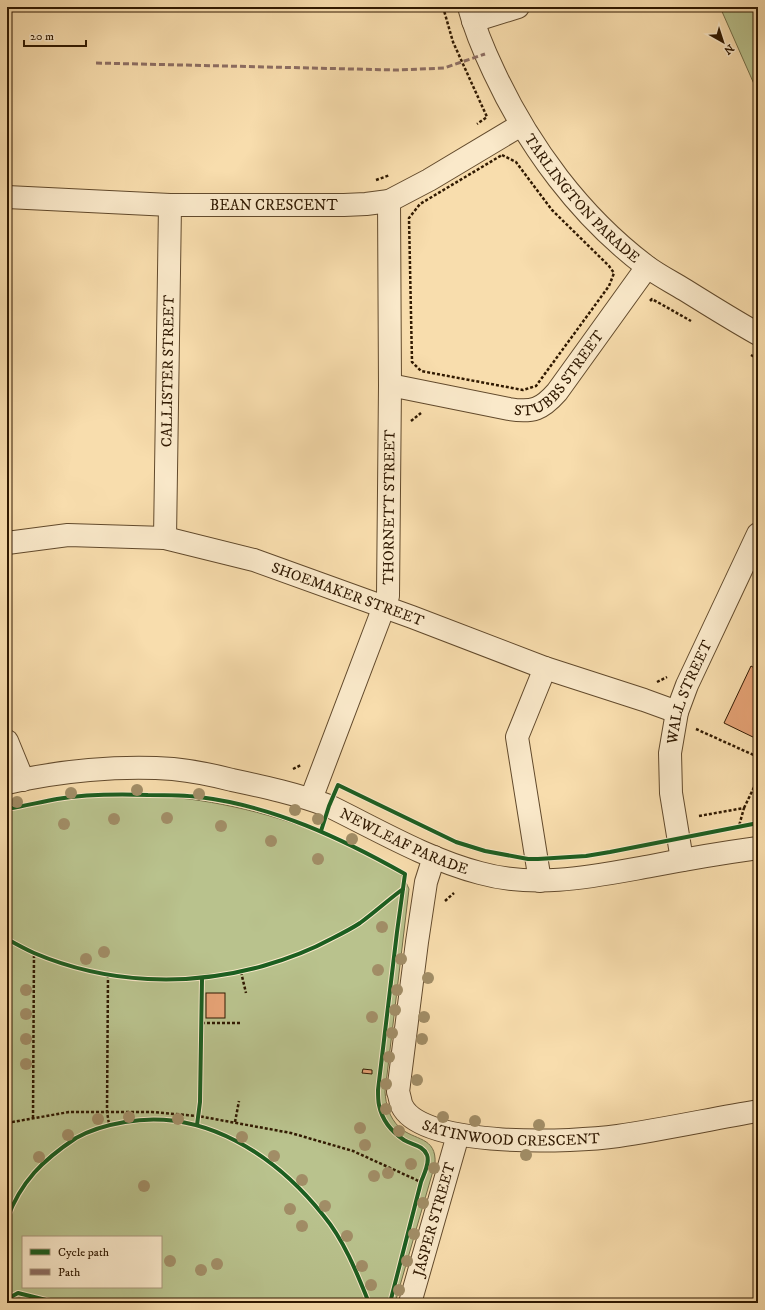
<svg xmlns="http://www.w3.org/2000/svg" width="765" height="1310" font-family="'IM FELL DW Pica',serif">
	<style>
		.green { fill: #b9c28d; stroke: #746e47; fill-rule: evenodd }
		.building { fill: #e7a376; stroke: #301901 }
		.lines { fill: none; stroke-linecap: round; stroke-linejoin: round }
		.minor-casing { stroke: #624a2c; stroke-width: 24 }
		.path { stroke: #301901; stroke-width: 2.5; stroke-dasharray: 3 2; stroke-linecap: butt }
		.minor { stroke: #fae9ca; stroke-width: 22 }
		.quiet { stroke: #8d6e63; stroke-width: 3; stroke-dasharray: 6 3; stroke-linecap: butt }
		.cycleway-casing { stroke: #fae9ca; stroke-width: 6 }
		.cycleway { stroke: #1b5e20; stroke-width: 4 }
		.tree { fill: #a18d66 }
		.labels { text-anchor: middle; stroke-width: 4; stroke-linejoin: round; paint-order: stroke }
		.street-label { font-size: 15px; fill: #301901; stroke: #fae9ca }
	</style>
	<rect width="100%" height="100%" fill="#f8ddad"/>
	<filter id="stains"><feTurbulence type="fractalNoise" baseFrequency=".005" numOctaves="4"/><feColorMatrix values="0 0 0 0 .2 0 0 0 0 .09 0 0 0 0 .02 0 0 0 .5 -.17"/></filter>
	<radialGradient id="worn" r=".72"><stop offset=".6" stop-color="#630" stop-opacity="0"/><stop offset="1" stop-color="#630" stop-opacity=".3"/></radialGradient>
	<g class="green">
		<path d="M 720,7 L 758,7 L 758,93 Z"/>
		<path d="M 107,796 C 135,796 162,796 189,799 C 249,807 310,825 363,853 C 371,857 397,869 402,876 C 405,879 407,885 409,889 L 385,1092 C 386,1105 389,1117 399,1127 C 414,1141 437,1136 435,1164 L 395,1303 L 40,1303 L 19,1298 L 7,1303 L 7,811 L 71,798 ZM 23,1237 L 161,1237 L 161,1287 L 23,1287 Z"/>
	</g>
	<g class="building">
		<path d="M 751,666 L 758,670 L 758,732 L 755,738 L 724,723 Z"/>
		<rect x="206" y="993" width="19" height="25"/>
		<path d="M 363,1069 L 372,1070 L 372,1074 L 362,1073 Z"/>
	</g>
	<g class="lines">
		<g class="minor-casing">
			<g id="minor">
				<path id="s1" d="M 469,7 C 475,30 484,51 494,72 C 529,147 580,216 646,266 C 658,275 672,282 685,290 C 709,305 733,320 758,334"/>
				<path d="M 473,21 L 518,7"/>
				<path id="s2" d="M 7,197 L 170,205 L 344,205 L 366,204 L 389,201 L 429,180 L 521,125"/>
				<path id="s3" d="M 390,385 L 509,409 C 533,413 542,409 557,392 L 647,267"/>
				<path id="s4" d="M 165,538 L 170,205"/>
				<path id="s5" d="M 7,543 L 68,535 L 165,538 L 254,560 L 412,617 L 545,668 L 644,700 L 677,712"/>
				<path d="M 7,741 L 23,780"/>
				<path id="s6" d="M 7,783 C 58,771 120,765 173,769 C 193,771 213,775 232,780 C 265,787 297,794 329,806 C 378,830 427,859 480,873 C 537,889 595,876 651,866 C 686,859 722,853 758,848"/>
				<path id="s7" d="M 311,799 L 388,596 L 390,385 L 389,201"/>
				<path id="s8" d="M 434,857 L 426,882 L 417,942 L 398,1092 C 400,1096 400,1102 402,1106 C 423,1149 576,1142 618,1136 C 665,1129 711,1119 758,1111"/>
				<path id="s9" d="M 682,860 L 671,793 L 670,753 L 677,712 L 687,685 L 758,534"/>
				<path d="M 540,881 L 517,737 L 545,668"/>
				<path id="s10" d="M 410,1303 L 458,1135"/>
			</g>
		</g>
		<g class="path">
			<path d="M 443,7 L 453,42 L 487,117 L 477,124"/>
			<path d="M 502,155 L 516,162 L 552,210 L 609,266 L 614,273 L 609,286 L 536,386 L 523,390 L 421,371 L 412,362 L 409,218 L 420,204 Z"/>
			<path d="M 376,180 L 390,175"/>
			<path d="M 650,301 L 652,299 L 691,321"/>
			<path d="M 751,355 L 758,359"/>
			<path d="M 411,421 L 421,413"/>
			<path d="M 657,682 L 667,677"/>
			<path d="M 696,729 L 758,757"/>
			<path d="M 293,769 L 301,765"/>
			<path d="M 744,808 L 758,779"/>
			<path d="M 699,816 L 744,808 L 739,826"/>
			<path d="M 445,901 L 454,893"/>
			<path d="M 241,972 L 246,993"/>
			<path d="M 108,975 L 107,1112 L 109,1124"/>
			<path d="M 202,1023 L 240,1023"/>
			<path d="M 33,1118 L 34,953"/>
			<path d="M 235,1122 L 239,1101"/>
			<path d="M 7,1123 L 69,1112 L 152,1112 L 198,1116 L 291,1133 L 353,1151 L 421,1182"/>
			<path d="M 45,1303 L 46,1300"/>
		</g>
		<use href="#minor" class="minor"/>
		<path class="quiet" d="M 96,63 L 396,70 L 444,68 L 485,54"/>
		<g class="cycleway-casing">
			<g id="cycleway">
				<path d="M 7,809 C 24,806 41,802 57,799 C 87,794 118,794 148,795 C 165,795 183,795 199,797 C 273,806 341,838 405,874 L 397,932 L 378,1090 C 378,1095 378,1101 379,1105 C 382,1120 392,1132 404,1140 C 412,1145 423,1145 427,1155 C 430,1163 424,1174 421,1182 L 390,1303"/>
				<path d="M 321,831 L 329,806 L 338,785 L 456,842 L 485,851 L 528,859 L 538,859 L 586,856 L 610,852 L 758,823"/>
				<path d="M 7,939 C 16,944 25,949 34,953 C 107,984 188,987 263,966 C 287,959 309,951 331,939 C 341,934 351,929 360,923 C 375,912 388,900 403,889"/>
				<path d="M 197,1125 L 200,1102 L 202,979"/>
				<path d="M 7,1219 C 21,1181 43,1160 76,1138 C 92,1129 107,1125 125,1122 C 204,1108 275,1155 323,1215 C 344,1240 357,1273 369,1303"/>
				<path d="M 7,1299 L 18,1293 L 58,1303"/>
			</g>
		</g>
		<use href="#cycleway" class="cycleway"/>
	</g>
	<g class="tree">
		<circle cx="137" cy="790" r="6"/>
		<circle cx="71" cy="793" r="6"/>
		<circle cx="199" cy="794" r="6"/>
		<circle cx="17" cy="802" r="6"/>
		<circle cx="295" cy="810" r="6"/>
		<circle cx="167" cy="818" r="6"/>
		<circle cx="114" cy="819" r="6"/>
		<circle cx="318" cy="819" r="6"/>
		<circle cx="64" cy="824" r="6"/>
		<circle cx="221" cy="826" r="6"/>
		<circle cx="352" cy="839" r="6"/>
		<circle cx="271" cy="841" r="6"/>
		<circle cx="318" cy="859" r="6"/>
		<circle cx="382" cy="927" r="6"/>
		<circle cx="104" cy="952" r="6"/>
		<circle cx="86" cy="959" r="6"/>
		<circle cx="401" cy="959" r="6"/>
		<circle cx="378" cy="970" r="6"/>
		<circle cx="428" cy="978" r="6"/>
		<circle cx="26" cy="990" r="6"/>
		<circle cx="397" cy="990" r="6"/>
		<circle cx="395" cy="1010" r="6"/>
		<circle cx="26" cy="1014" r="6"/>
		<circle cx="372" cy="1017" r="6"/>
		<circle cx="424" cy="1017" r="6"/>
		<circle cx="392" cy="1033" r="6"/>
		<circle cx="26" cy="1039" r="6"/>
		<circle cx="422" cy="1039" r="6"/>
		<circle cx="389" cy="1057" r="6"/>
		<circle cx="26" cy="1064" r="6"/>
		<circle cx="417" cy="1080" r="6"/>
		<circle cx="386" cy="1084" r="6"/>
		<circle cx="386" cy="1109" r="6"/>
		<circle cx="129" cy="1117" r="6"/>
		<circle cx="443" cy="1117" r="6"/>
		<circle cx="98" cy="1119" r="6"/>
		<circle cx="178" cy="1119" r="6"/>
		<circle cx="475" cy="1121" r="6"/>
		<circle cx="539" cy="1125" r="6"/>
		<circle cx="360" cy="1128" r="6"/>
		<circle cx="399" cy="1131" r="6"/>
		<circle cx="68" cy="1135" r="6"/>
		<circle cx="242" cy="1137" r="6"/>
		<circle cx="365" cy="1145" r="6"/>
		<circle cx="526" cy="1155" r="6"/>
		<circle cx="274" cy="1156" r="6"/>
		<circle cx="39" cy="1157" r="6"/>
		<circle cx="411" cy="1164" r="6"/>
		<circle cx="434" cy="1168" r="6"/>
		<circle cx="388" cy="1173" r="6"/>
		<circle cx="374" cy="1176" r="6"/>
		<circle cx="302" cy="1180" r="6"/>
		<circle cx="144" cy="1186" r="6"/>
		<circle cx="423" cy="1203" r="6"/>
		<circle cx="325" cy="1206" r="6"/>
		<circle cx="290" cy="1209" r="6"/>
		<circle cx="302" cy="1226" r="6"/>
		<circle cx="414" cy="1234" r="6"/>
		<circle cx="347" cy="1236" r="6"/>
		<circle cx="170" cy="1261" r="6"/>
		<circle cx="407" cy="1261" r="6"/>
		<circle cx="217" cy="1264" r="6"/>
		<circle cx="362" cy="1266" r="6"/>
		<circle cx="201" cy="1270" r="6"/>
		<circle cx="371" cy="1285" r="6"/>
		<circle cx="399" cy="1290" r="6"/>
	</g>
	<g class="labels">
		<g class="street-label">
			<text dy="5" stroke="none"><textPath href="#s1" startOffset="225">TARLINGTON PARADE</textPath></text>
			<text dy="5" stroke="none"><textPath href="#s2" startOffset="267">BEAN CRESCENT</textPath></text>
			<text dy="5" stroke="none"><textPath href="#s3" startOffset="188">STUBBS STREET</textPath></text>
			<text dy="5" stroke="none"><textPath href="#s4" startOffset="167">CALLISTER STREET</textPath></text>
			<text dy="5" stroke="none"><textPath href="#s7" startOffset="306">THORNETT STREET</textPath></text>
			<text dy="5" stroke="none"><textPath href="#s5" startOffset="350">SHOEMAKER STREET</textPath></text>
			<text dy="5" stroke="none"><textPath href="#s9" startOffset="172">WALL STREET</textPath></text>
			<text dy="5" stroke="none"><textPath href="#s6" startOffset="411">NEWLEAF PARADE</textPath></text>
			<text dy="5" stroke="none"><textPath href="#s8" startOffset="370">SATINWOOD CRESCENT</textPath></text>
			<text dy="5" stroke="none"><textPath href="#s10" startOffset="87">JASPER STREET</textPath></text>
		</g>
	</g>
	<rect width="765" height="1310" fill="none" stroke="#f8ddad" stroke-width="24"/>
	<rect x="8" y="8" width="749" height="1294" fill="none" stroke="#301901" stroke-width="2"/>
	<rect x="12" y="12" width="741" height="1286" fill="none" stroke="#301901"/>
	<rect x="22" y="1236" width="140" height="52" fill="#fae9ca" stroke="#a9967a"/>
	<rect x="30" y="1249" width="20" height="6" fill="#1b5e20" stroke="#a9967a"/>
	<text x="58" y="1256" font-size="12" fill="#301901">Cycle path</text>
	<rect x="30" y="1269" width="20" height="6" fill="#8d6e63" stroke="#a9967a"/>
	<text x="58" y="1276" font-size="12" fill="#301901">Path</text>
	<g transform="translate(723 42) rotate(141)" stroke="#fae9ca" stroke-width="3" paint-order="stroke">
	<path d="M0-3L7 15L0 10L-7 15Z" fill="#301901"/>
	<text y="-6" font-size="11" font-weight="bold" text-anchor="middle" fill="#301901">N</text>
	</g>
	<path d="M24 40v6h62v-6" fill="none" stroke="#301901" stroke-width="2"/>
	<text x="30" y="40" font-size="12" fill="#301901" stroke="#fae9ca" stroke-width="3" paint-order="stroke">20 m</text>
	<rect width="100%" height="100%" filter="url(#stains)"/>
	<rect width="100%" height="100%" fill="url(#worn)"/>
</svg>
